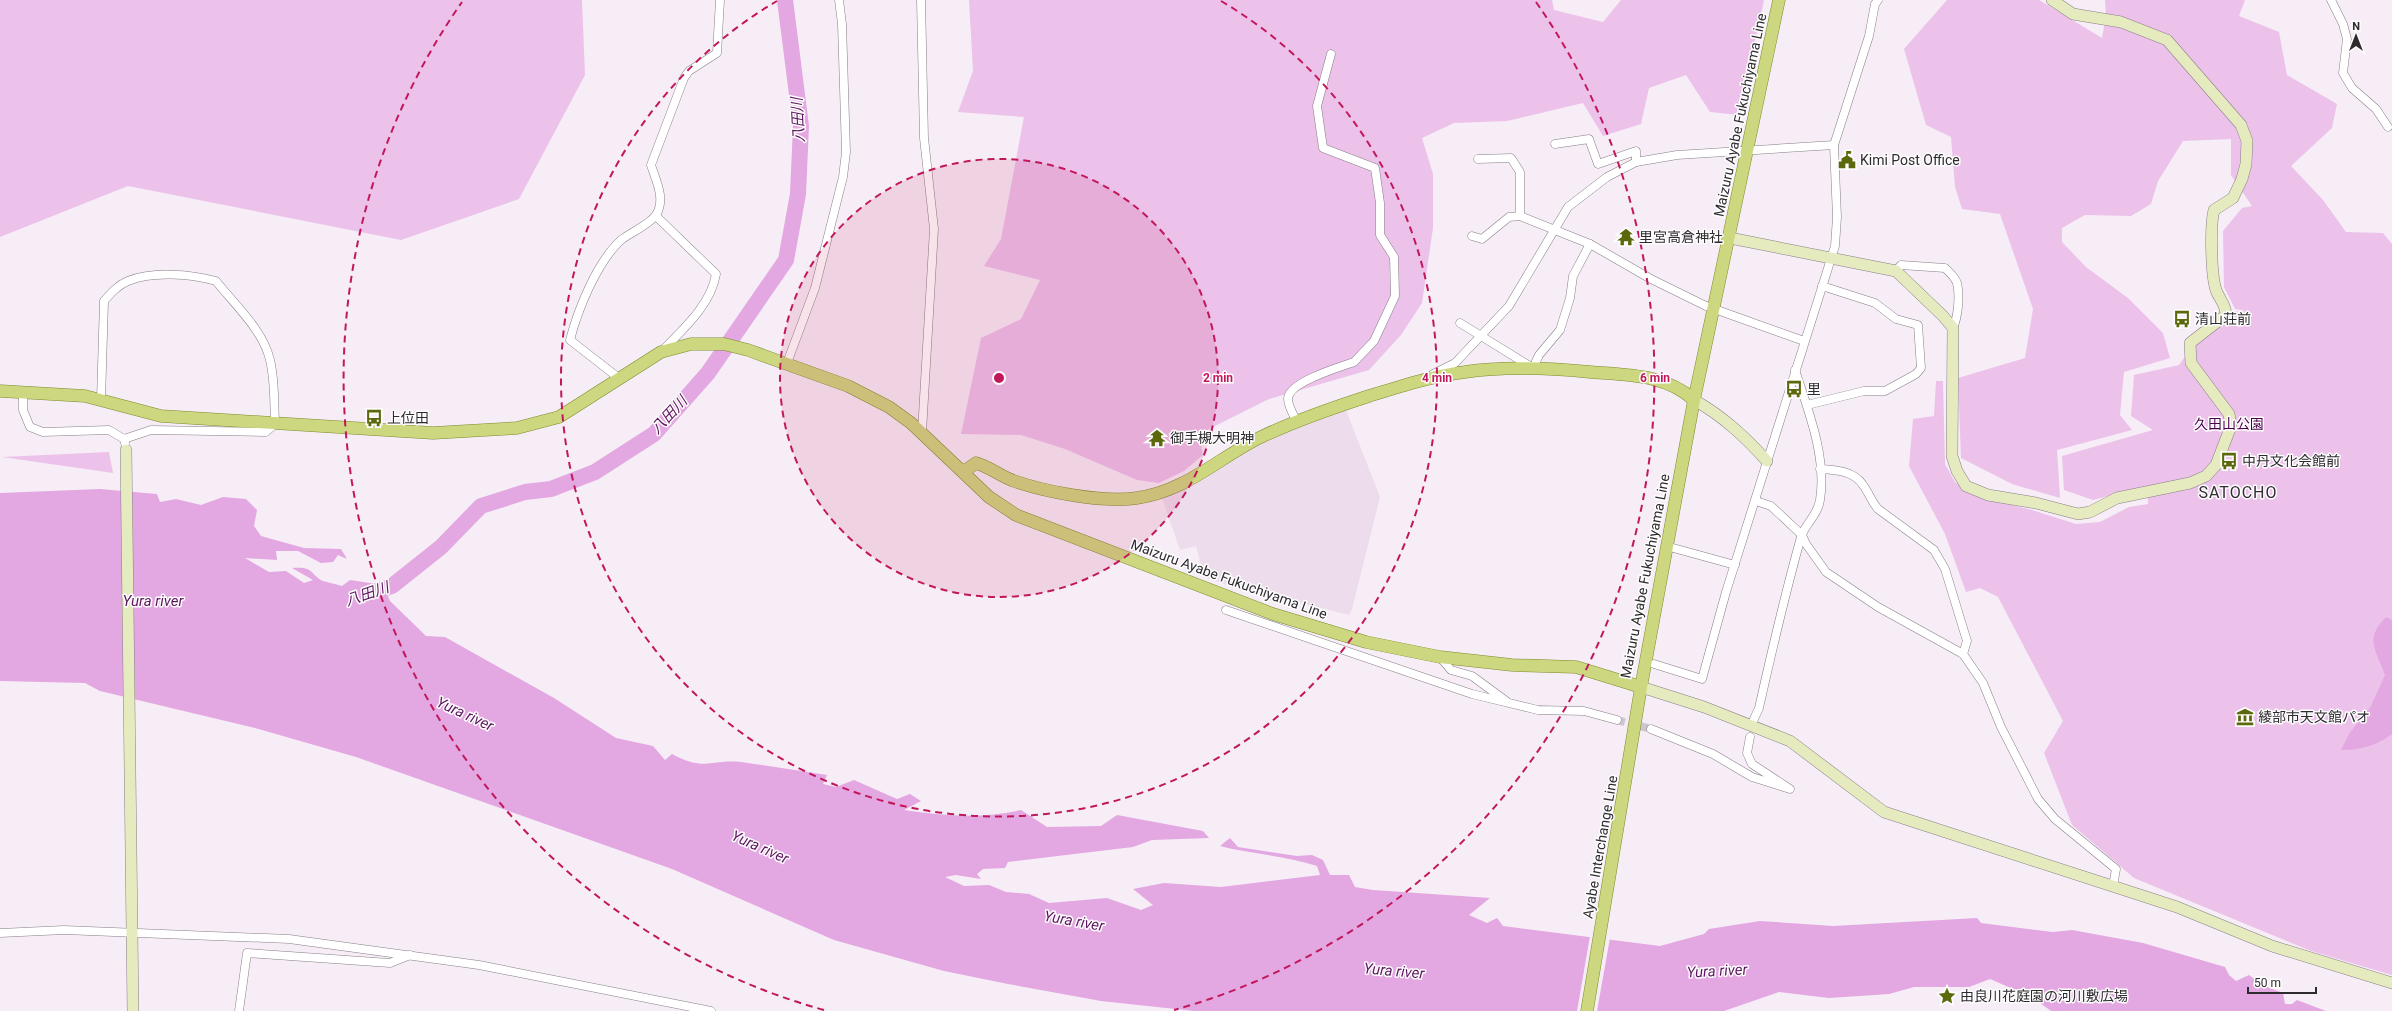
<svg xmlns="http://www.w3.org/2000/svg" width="2392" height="1011" font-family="Roboto,'Noto Sans JP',sans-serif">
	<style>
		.built { fill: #edddec }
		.green { fill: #ecc2eb }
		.water { fill: #e3a7e2 }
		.pier { fill: #f6edf6 }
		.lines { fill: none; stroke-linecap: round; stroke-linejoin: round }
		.river { stroke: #e3a7e2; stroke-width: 16 }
		.street-tunnel { stroke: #cec6ce; stroke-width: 8; stroke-dasharray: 8 4; stroke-linecap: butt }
		.street-casing { stroke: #877e87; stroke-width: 9 }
		.secondary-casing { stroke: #877e87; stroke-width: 12 }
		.primary-casing { stroke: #7f8a2b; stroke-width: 13 }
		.street { stroke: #fff; stroke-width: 8 }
		.secondary { stroke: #e6ebbf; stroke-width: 11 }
		.primary { stroke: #ccd77f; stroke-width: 12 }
		.ring { fill: none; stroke: #c2185b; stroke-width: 2; stroke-dasharray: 7 5 }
		.labels { text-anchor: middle; stroke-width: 3; stroke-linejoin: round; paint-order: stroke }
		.street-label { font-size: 14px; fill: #2e2b2e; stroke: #fefdfe }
		.poi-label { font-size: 14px; fill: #2e2b2e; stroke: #fefdfe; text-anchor: start }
		.park-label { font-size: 14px; fill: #48004b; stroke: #fefdfe }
		.water-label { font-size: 15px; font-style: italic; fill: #5c175e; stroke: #fefdfe }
		.quarter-label { font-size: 16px; letter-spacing: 1px; fill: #322b32; stroke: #fefdfe }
		.centre { fill: #c2185b; stroke: #fefdfe; stroke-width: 2 }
		.ring-label { font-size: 12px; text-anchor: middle; font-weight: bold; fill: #c2185b; stroke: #fefdfe; stroke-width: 3; stroke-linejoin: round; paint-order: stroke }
	</style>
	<rect width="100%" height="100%" fill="#f6edf6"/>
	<path class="built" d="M 1346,410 L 1380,497 L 1352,609 L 1349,615 L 1294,601 L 1282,604 L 1204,577 L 1196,546 L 1180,550 L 1161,495 L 1257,444 Z"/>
	<g class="green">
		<path d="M 0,0 L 582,0 L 585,75 L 519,199 L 401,240 L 128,186 L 0,237 Z"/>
		<path d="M 969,0 L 1552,0 L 1554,10 L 1603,22 L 1621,0 L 1764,0 L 1739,115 L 1710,112 L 1686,75 L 1649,88 L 1641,124 L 1603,136 L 1583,103 L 1507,121 L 1454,123 L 1422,138 L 1433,174 L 1433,228 L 1422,303 L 1401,335 L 1369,370 L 1269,399 L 1199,434 L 1203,455 L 1184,471 L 1159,483 L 1137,480 L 1065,449 L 1021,435 L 961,434 L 981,338 L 1021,319 L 1040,280 L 984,266 L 1001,239 L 1024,117 L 958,112 L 973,71 Z"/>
		<path d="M 1947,0 L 2039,0 L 2102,38 L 2106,16 L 2105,0 L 2245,0 L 2239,16 L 2279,32 L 2287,75 L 2337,104 L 2332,128 L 2291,166 L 2323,200 L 2346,232 L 2383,233 L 2392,244 L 2392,975 L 2311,951 L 2134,878 L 2072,825 L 2044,753 L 2063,721 L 1998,597 L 1980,588 L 1966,592 L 1945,534 L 1909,466 L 1913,419 L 1934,416 L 1936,381 L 1943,381 L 1945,464 L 1955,482 L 1976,496 L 2032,510 L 2076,524 L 2100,522 L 2129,507 L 2148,504 L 2147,486 L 2093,500 L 2064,490 L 2062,456 L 2153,430 L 2131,416 L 2134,375 L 2179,365 L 2198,338 L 2230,312 L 2246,311 L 2235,309 L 2224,287 L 2223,231 L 2242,208 L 2252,206 L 2231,175 L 2231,139 L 2183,141 L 2158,181 L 2151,204 L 2131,216 L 2085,215 L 2062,228 L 2062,242 L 2086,267 L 2128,298 L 2163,333 L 2170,358 L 2124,372 L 2120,415 L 2132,430 L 2057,450 L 2060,498 L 2012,484 L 1961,458 L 1958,378 L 2025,358 L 2033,309 L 2000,214 L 1962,209 L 1955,187 L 1951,137 L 1926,125 L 1904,49 Z"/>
		<path d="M 109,452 L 113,473 L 2,457 Z"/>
	</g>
	<g class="water">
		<path d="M 100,489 L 157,494 L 160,502 L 176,499 L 201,505 L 223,497 L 246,499 L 257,510 L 254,526 L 261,536 L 304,548 L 341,549 L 347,559 L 338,555 L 333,562 L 321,563 L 298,551 L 276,551 L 277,560 L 245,558 L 269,572 L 286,571 L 304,583 L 313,580 L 292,568 C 315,566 309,574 323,581 C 329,583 336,584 342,586 L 350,580 L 383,585 L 390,601 L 426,636 L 445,637 L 554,698 L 616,738 L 653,746 L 665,760 L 672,754 C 705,772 711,759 741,762 C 770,766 799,771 827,775 L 823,784 L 836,787 L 854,780 L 897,799 L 910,794 L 921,801 L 904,810 C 942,816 983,819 1021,810 L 1047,827 L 1101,826 L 1117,815 L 1203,831 L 1209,838 L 1152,840 L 1133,847 L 1008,862 L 1005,868 L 983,869 L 977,874 L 981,879 L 956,875 L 945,877 L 964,886 L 989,885 L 1006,892 L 1029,894 L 1049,903 L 1107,898 L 1141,910 L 1153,905 L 1133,889 L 1164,883 L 1221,887 L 1320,875 L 1317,866 C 1287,856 1251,854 1220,846 L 1230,838 L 1238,847 L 1297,856 L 1312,855 L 1323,860 L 1330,875 L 1349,875 L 1355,887 L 1373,890 L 1490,898 L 1469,915 L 1487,923 L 1497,918 L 1503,926 L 1660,946 L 1704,934 L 1709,929 L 1760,921 L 1833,926 L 1977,918 L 1981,923 L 2053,932 L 2072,930 L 2143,943 L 2225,967 L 2229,975 L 2236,981 L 2249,975 L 2262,985 L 2283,993 L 2285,1004 L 2292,1004 L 2297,1000 L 2326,1011 L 2051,1011 L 2032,997 L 1990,979 L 1969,987 L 1914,987 L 1889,994 L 1829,998 L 1779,992 L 1724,1011 L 1194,1011 L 1101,1001 L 1008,984 L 944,971 L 834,940 L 672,869 L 356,757 L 255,728 L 100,691 L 85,683 L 0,681 L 0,493 Z"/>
		<path d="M 2386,617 L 2392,620 L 2392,734 C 2376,746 2361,750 2341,750 L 2349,734 L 2371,706 L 2385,675 C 2376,649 2364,639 2386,617 Z"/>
	</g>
	<path class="pier" d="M 1590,936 L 1610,938 L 1597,1011 L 1577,1011 Z"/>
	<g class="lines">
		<path class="river" d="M 364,595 L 392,586 L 441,547 L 481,506 L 525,492 L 551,489 L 595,472 L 654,434 L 708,373 L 786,260 L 798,194 L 801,126 L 785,0"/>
		<path class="street-tunnel" d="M 1617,720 L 1651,729"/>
		<g class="street-casing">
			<g id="street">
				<path d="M 921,0 L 924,138 L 934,229 L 922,432"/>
				<path d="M 2331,0 L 2343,24 L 2347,39 L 2343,73 L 2352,88 L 2376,109 L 2388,127"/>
				<path d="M 1555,144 L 1589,139 L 1598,164 L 1636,151 L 1636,162"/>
				<path d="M 1478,159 L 1511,158 L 1520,172 L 1520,216"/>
				<path d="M 656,216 L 716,274 C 711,305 683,329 662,351"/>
				<path d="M 1472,236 L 1482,239 L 1509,217 L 1520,216 L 1590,244 L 1651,279 L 1706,306 L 1804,341"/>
				<path d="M 1896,271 L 1901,265 L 1945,268 C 1950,273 1955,277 1957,283 C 1960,296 1958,317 1953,328"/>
				<path d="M 1460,323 L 1533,368 L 1539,355 L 1560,330 L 1570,298 L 1573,276 L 1590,244"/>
				<path d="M 787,363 L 815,288 L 843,177 L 846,152 L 842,24 L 839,0"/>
				<path d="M 1433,374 L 1455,363 L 1509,306 L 1568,207 L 1607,177 L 1636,162 L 1677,155 L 1834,145"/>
				<path d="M 620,379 L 570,340 C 578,309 597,262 621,240 C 630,233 650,224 656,215 C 666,199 656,181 651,165 L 684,78 L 689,71 L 717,53 L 720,0"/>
				<path d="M 23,392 L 23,410 L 30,427 L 43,432 L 109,430 L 124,439 L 125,443"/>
				<path d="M 101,400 L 104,301 C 111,293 118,285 128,281 C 152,271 191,274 216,281 C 235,305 263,330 270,360 C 275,380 274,403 275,424 L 266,432 L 151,430 L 124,439"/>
				<path d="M 1807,405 L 1864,391 L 1885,391 L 1916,374 L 1921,368 L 1918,325 L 1896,319 L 1875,303 L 1822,286"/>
				<path d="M 1297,422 C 1294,416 1288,406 1288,399 C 1288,382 1340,367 1354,362 L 1374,341 L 1395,296 L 1394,257 L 1380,235 L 1380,203 L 1375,168 L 1323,148 L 1317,106 L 1331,54"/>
				<path d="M 1820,469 C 1836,470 1854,471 1863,485 C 1869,493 1871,501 1878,509 L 1934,550 L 1945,569 L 1967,641 L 1963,654"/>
				<path d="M 1756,501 L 1771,506 L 1802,535 L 1806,544 L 1826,572 L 1878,607 L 1963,654 L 1983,683 L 2001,727 L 2038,799 L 2055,819 L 2116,869 L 2113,886"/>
				<path d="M 1666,546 L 1735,565"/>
				<path d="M 1226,610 L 1472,694 L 1538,710 L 1584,711 L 1617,720"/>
				<path d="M 1440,657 L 1451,670 L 1472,676 L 1506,701"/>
				<path d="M 1654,664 L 1702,679 L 1726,592 L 1835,246 L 1837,217 L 1834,145 L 1869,36 L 1875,4 L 1878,0"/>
				<path d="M 1754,719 L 1759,708 C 1772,650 1785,594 1801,537 C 1805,524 1818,515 1820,500 C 1827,457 1808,410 1795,370"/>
				<path d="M 1651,729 L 1713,754 L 1752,777 L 1790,789 L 1752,764 L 1747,753 L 1750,737"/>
				<path d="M 0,933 L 64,930 L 289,939 L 479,965 L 711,1011"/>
				<path d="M 239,1011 L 247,953 L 390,963 L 410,955"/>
			</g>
		</g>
		<g class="secondary-casing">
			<g id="secondary">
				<path d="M 1730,238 L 1896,271 L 1943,316 L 1953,328 L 1952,456 L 1957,471 L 1966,486 L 1988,495 L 2036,503 L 2078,514 L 2090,512 L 2117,498 L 2190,483 L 2206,476 L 2216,465 L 2231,426 L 2229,414 L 2191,363 L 2190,343 L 2226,315 C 2226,304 2219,299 2216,290 C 2211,275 2210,225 2214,210 L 2233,198 L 2242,179 L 2246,164 L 2247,141 L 2241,125 L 2167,40 L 2121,22 L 2073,14 L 2052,0"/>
				<path d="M 1694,400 C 1723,416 1745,437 1767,461"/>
				<path d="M 126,450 L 133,1011"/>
				<path d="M 1641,687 L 1704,707 L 1790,741 L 1884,812 L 2177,907 L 2272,946 L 2392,983"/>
			</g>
		</g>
		<g class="primary-casing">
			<g id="primary">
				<path d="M 0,391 L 85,396 L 161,416 L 433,433 L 517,428 L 559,417 L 661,352 L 691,344 L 724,344 L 748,350 L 848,386 L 889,407 L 911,423 L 989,497 L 1016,515 L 1273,614 L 1366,642 L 1440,657 L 1512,665 L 1576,667 L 1641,687"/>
				<path d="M 963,472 L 976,463 C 990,467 1000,476 1014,481 C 1046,492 1103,503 1137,498 C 1186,491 1217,459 1259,438 C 1294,421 1332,408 1369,396 C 1401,386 1432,376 1465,372 C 1506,366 1549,368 1590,372 C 1626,375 1666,374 1694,400"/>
				<path d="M 1587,1011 L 1641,687 L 1694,400 L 1779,0"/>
			</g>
		</g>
		<use href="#street" class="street"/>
		<use href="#secondary" class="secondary"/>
		<use href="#primary" class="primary"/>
	</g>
	<circle cx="999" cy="378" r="219" fill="#c2185b" fill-opacity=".12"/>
	<g class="ring">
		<circle cx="999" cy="378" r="219"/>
		<path d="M1221 1A438 438 0 1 1 777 1"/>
		<path d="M824 1010A656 656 0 0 1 462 2M1536 2A656 656 0 0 1 1174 1010"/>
	</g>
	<defs>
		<g id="civic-bare" transform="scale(1.38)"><path d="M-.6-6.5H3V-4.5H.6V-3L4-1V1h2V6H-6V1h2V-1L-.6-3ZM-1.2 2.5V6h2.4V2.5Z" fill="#5c680c" stroke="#fefdfe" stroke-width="2.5" paint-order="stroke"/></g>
		<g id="temple-bare" transform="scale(1.38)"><path d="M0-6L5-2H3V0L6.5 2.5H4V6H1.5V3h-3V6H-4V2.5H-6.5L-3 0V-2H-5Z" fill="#5c680c" stroke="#fefdfe" stroke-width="2.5" paint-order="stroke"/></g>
		<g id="bus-bare" transform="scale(1.38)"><path d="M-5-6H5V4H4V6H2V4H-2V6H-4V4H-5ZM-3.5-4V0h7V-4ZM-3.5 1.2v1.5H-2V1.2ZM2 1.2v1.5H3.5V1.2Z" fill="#5c680c" stroke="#fefdfe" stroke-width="2.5" paint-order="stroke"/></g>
		<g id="museum-bare" transform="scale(1.38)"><path d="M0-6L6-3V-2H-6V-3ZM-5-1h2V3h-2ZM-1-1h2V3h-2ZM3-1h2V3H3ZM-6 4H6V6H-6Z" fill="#5c680c" stroke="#fefdfe" stroke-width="2.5" paint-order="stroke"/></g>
		<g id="sight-bare" transform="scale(1.38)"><path d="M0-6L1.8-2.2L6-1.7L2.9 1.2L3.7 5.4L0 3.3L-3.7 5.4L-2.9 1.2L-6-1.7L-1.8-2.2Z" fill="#5c680c" stroke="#fefdfe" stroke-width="2.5" paint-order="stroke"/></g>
	</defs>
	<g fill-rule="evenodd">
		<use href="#civic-bare" x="1847" y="160"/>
		<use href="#temple-bare" x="1626" y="237"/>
		<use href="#bus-bare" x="2182" y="319"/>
		<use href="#bus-bare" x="1794" y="389"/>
		<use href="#bus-bare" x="374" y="418"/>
		<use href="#temple-bare" x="1157" y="438"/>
		<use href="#bus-bare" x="2229" y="461"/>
		<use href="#museum-bare" x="2245" y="717"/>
		<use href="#sight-bare" x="1947" y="996"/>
	</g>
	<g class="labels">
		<g class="street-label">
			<text transform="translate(1740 115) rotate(-78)" y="5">Maizuru Ayabe Fukuchiyama Line</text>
			<text transform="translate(1645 576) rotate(-79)" y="5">Maizuru Ayabe Fukuchiyama Line</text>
			<text transform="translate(1229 579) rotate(20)" y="5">Maizuru Ayabe Fukuchiyama Line</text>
			<text transform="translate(1600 847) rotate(-80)" y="5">Ayabe Interchange Line</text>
		</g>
		<g class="poi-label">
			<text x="1860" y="165">Kimi Post Office</text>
			<text x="1639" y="242">里宮高倉神社</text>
			<text x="2195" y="324">清山荘前</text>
			<text x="1807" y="394">里</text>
			<text x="387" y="423">上位田</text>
			<text x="1170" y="443">御手槻大明神</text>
			<text x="2242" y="466">中丹文化会館前</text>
			<text x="2258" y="722">綾部市天文館パオ</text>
			<text x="1960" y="1001">由良川花庭園の河川敷広場</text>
		</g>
		<g class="park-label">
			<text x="2229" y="429">久田山公園</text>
		</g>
		<g class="water-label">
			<text transform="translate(798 120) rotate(-93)" y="5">八田川</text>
			<text transform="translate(669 415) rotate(-47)" y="5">八田川</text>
			<text transform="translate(367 594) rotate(-19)" y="5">八田川</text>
			<text x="153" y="606">Yura river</text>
			<text transform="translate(465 714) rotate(25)" y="5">Yura river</text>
			<text transform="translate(760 847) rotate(24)" y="5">Yura river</text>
			<text transform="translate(1074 921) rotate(10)" y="5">Yura river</text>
			<text transform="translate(1394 971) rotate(5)" y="5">Yura river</text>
			<text transform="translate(1717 971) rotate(-3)" y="5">Yura river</text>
		</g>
		<g class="quarter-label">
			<text x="2238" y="498">SATOCHO</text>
		</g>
	</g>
	<circle cx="999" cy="378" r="6" class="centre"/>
	<g class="ring-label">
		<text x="1218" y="382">2 min</text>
		<text x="1437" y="382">4 min</text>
		<text x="1655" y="382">6 min</text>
	</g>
	<g transform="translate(2356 36)" stroke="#fefdfe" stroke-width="3" paint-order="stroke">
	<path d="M0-3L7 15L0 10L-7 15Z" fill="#2e2b2e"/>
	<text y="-6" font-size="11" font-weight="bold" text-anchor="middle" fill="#2e2b2e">N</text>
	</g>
	<path d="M2248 987v6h68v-6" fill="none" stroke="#2e2b2e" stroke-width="2"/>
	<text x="2254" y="987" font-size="12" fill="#2e2b2e" stroke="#fefdfe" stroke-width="3" paint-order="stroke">50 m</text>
</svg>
